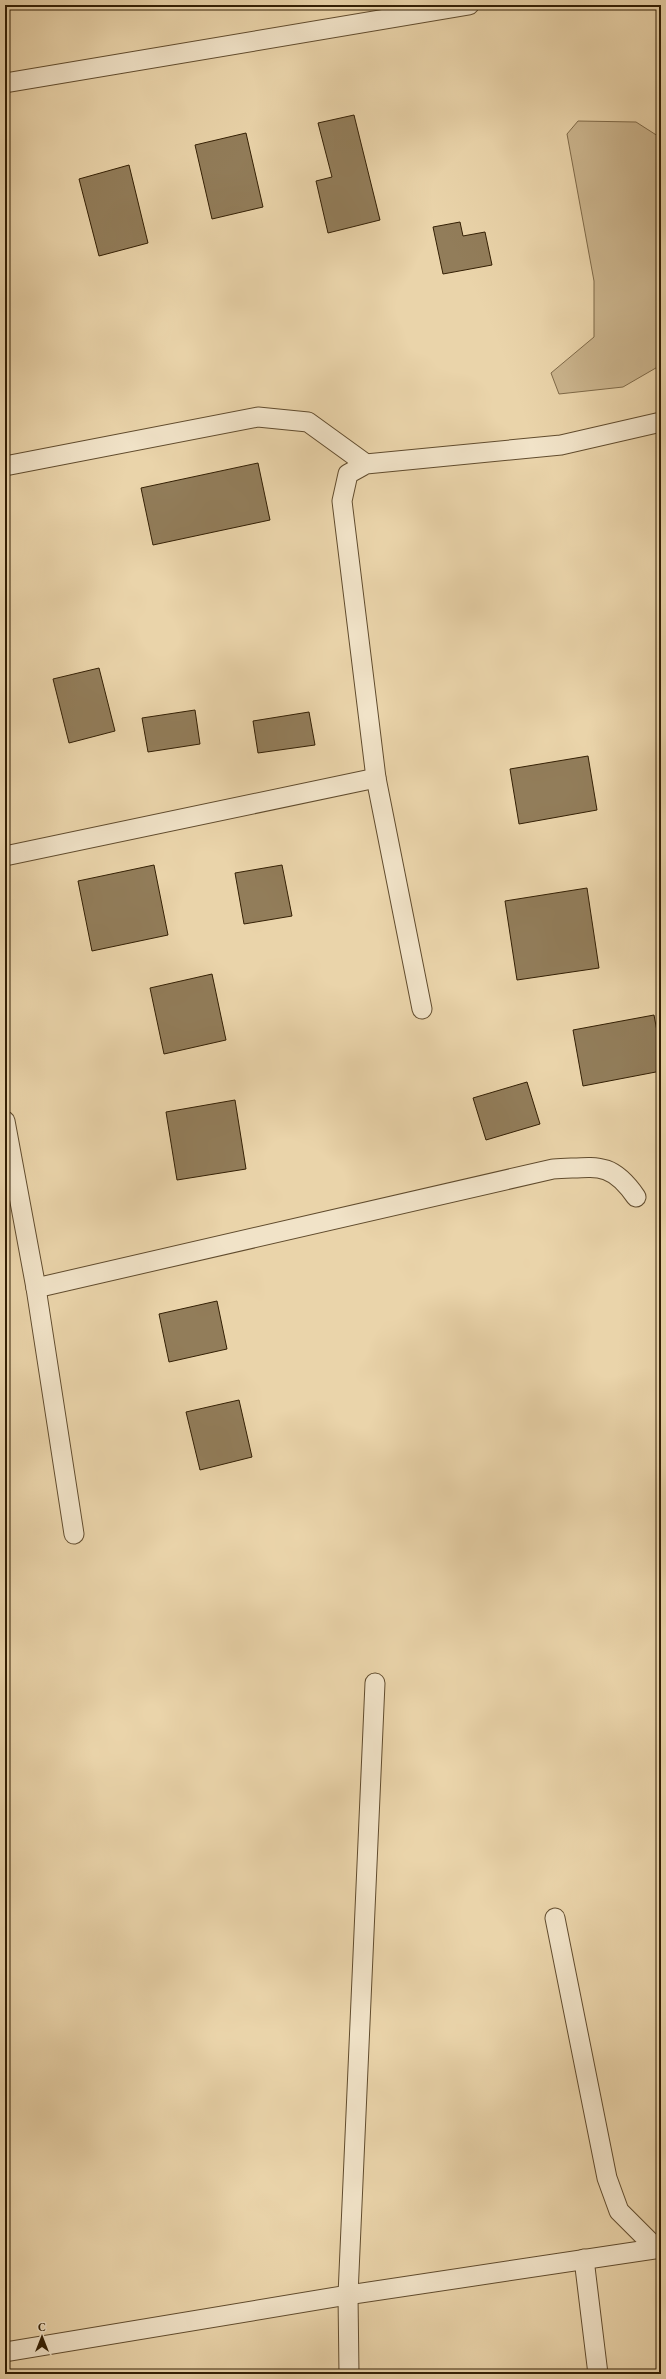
<svg xmlns="http://www.w3.org/2000/svg" width="666" height="2379" font-family="'EB Garamond',serif">
	<style>
		.green { fill: #cbb58e; stroke: #7f6a49 }
		.building { fill: #927d5a; stroke: #331f04 }
		.lines { fill: none; stroke-linecap: round; stroke-linejoin: round }
		.lane-casing { stroke: #614c2e; stroke-width: 21 }
		.lane { stroke: #f1e3c8; stroke-width: 19 }
	</style>
	<rect width="100%" height="100%" fill="#ead4aa"/>
	<filter id="stains"><feTurbulence type="fractalNoise" baseFrequency=".005" numOctaves="4"/><feColorMatrix values="0 0 0 0 .2 0 0 0 0 .09 0 0 0 0 .02 0 0 0 .5 -.17"/></filter>
	<radialGradient id="worn" r=".72"><stop offset=".6" stop-color="#630" stop-opacity="0"/><stop offset="1" stop-color="#630" stop-opacity=".3"/></radialGradient>
	<path class="green" d="M 578,121 L 636,122 L 661,138 L 661,365 L 623,387 L 559,394 L 551,373 L 594,337 L 594,281 L 567,134 Z"/>
	<g class="building">
		<path d="M 354,115 L 380,220 L 328,233 L 316,181 L 332,177 L 318,123 Z"/>
		<path d="M 246,133 L 263,207 L 212,219 L 195,145 Z"/>
		<path d="M 129,165 L 148,243 L 99,256 L 79,179 Z"/>
		<path d="M 460,222 L 463,236 L 485,232 L 492,265 L 443,274 L 433,227 Z"/>
		<path d="M 258,463 L 270,520 L 153,545 L 141,488 Z"/>
		<path d="M 99,668 L 115,731 L 69,743 L 53,679 Z"/>
		<path d="M 195,710 L 200,744 L 148,752 L 142,718 Z"/>
		<path d="M 309,712 L 315,745 L 258,753 L 253,721 Z"/>
		<path d="M 588,756 L 597,810 L 519,824 L 510,769 Z"/>
		<path d="M 154,865 L 168,935 L 92,951 L 78,881 Z"/>
		<path d="M 282,865 L 292,916 L 244,924 L 235,873 Z"/>
		<path d="M 587,888 L 599,968 L 517,980 L 505,901 Z"/>
		<path d="M 212,974 L 226,1040 L 164,1054 L 150,988 Z"/>
		<path d="M 654,1015 L 661,1053 L 661,1071 L 583,1086 L 573,1030 Z"/>
		<path d="M 527,1082 L 540,1124 L 486,1140 L 473,1098 Z"/>
		<path d="M 235,1100 L 246,1169 L 177,1180 L 166,1112 Z"/>
		<path d="M 217,1301 L 227,1349 L 169,1362 L 159,1314 Z"/>
		<path d="M 239,1400 L 252,1457 L 200,1470 L 186,1412 Z"/>
	</g>
	<g class="lines">
		<g class="lane-casing">
			<g id="lane">
				<path d="M 5,83 L 469,5"/>
				<path d="M 5,466 L 258,417 L 308,422 L 366,464"/>
				<path d="M 5,856 L 376,778"/>
				<path d="M 422,1009 L 376,778 L 342,501 L 348,474 L 366,464 L 561,445 L 661,422"/>
				<path d="M 5,1121 L 36,1288 L 74,1534"/>
				<path d="M 36,1288 L 553,1169 C 594,1168 610,1159 636,1197"/>
				<path d="M 555,1918 L 607,2178 L 619,2211 L 656,2248"/>
				<path d="M 584,2259 L 598,2374"/>
				<path d="M 5,2352 L 348,2295 L 661,2248"/>
				<path d="M 349,2374 L 348,2295 L 375,1683"/>
			</g>
		</g>
		<use href="#lane" class="lane"/>
	</g>
	<rect width="666" height="2379" fill="none" stroke="#ead4aa" stroke-width="20"/>
	<rect x="6" y="6" width="654" height="2367" fill="none" stroke="#331f04" stroke-width="2"/>
	<rect x="10" y="10" width="646" height="2359" fill="none" stroke="#331f04"/>
	<g transform="translate(42 2337)" stroke="#f1e3c8" stroke-width="3" paint-order="stroke">
	<path d="M0-3L7 15L0 10L-7 15Z" fill="#331f04"/>
	<text y="-6" font-size="11" font-weight="bold" text-anchor="middle" fill="#331f04">С</text>
	</g>
	<rect width="100%" height="100%" filter="url(#stains)"/>
	<rect width="100%" height="100%" fill="url(#worn)"/>
</svg>
